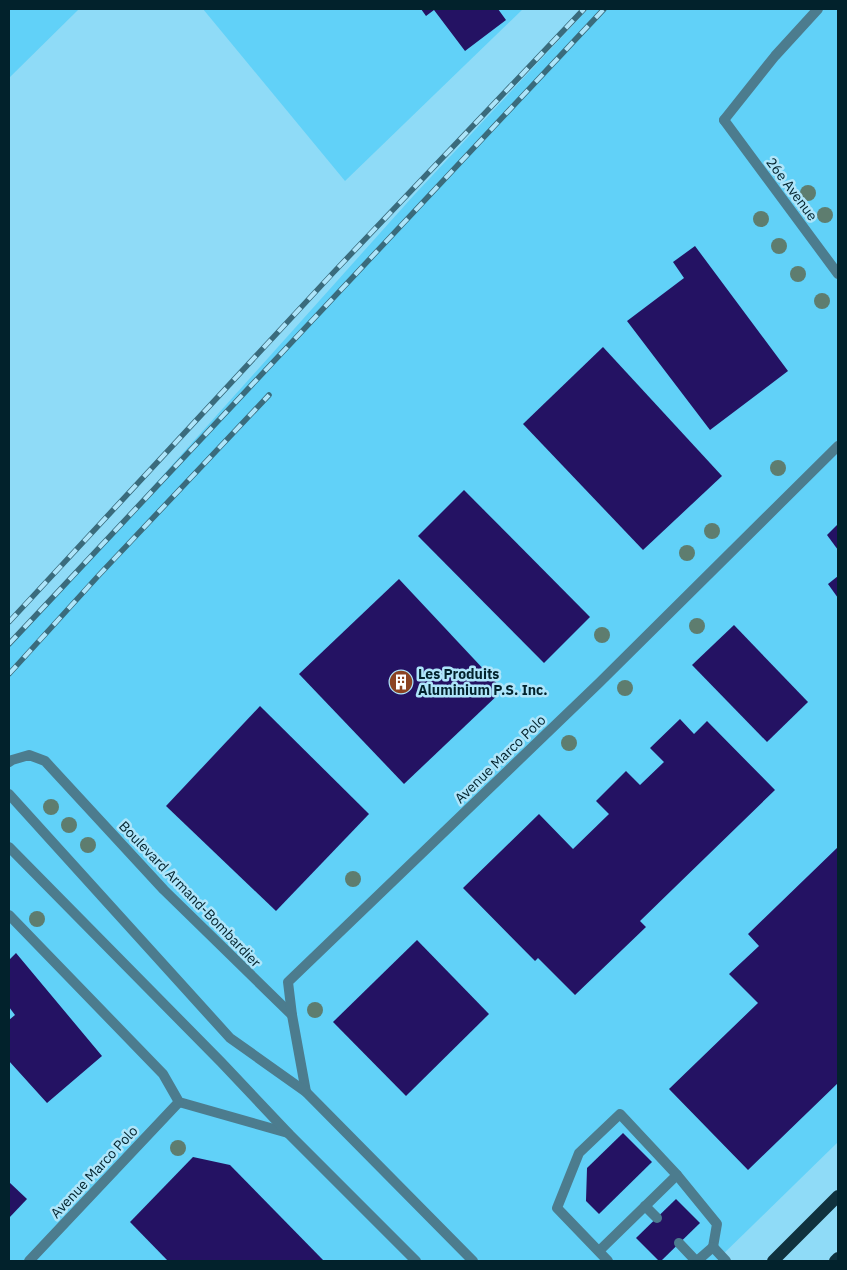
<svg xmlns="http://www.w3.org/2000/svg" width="847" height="1270" font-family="'IBM Plex Sans',sans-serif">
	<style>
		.built { fill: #61d1f8 }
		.building { fill: #241263 }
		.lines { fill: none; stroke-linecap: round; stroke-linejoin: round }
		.service { stroke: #4c7c8e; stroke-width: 10 }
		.minor { stroke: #4c7c8e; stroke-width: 10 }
		.tertiary { stroke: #4c7c8e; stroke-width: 10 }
		.primary { stroke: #10323e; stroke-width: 12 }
		.rail-casing { stroke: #3a6b7c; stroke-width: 5.5 }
		.rail { stroke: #aee5fa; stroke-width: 4; stroke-dasharray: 11; stroke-linecap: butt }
		.tree { fill: #5e7d6f }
		.labels { text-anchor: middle; stroke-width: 5; stroke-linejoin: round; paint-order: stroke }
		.street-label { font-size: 14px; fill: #02222c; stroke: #aee5fa }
		.poi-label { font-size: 14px; font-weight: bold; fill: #02222c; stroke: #aee5fa; text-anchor: start }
	</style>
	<rect width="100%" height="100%" fill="#8fdbf7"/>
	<g class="built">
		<path d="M 9,9 L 79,9 L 9,78 Z"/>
		<path d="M 203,9 L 523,9 L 345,181 Z"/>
		<path d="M 588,9 L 838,9 L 838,1142 L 716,1261 L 9,1261 L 9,647 L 415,194 Z"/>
	</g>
	<g class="building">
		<path d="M 421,9 L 498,9 L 506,20 L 465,51 L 434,10 L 426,16 Z"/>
		<path d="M 695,246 L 788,371 L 710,430 L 627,321 L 684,278 L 673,262 Z"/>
		<path d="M 603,347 L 722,476 L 643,550 L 523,424 Z"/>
		<path d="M 464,490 L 590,617 L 544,663 L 418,536 Z"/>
		<path d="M 838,524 L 838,550 L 827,535 Z"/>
		<path d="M 838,576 L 838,598 L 828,584 Z"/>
		<path d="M 399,579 L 503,690 L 404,784 L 299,674 Z"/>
		<path d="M 734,625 L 808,702 L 767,742 L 692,665 Z"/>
		<path d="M 260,706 L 369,814 L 276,911 L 166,806 Z"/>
		<path d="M 680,719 L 694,734 L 707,721 L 775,790 L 640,921 L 646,927 L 575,995 L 538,958 L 535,961 L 463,888 L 539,814 L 573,849 L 609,814 L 596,801 L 626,771 L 640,785 L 664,762 L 650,748 Z"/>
		<path d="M 838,847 L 838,1083 L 748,1170 L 669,1089 L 758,1003 L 729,974 L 759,946 L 748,934 Z"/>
		<path d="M 417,940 L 489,1014 L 406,1096 L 333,1022 Z"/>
		<path d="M 16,953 L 102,1056 L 47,1103 L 9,1061 L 9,1020 L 15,1015 L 9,1007 L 9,960 Z"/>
		<path d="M 623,1133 L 652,1162 L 599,1214 L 586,1201 L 587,1168 Z"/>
		<path d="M 193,1157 L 230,1165 L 324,1261 L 168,1261 L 130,1222 Z"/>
		<path d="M 9,1182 L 27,1199 L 9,1218 Z"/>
		<path d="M 676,1199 L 700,1223 L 661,1261 L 659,1261 L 636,1238 Z"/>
	</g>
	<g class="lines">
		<g class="service">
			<path d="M 724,120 L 775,56 L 818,9"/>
			<path d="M 645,1206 L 657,1218"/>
			<path d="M 679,1243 L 696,1261"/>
			<path d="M 599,1251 L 677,1175"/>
			<path d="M 608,1261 L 557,1208 L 579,1153 L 620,1114 L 677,1175 L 717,1224 L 713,1247"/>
			<path d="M 697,1261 L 713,1247 L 726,1261"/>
		</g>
		<g class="minor">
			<path d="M 724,120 L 838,274"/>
			<path d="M 9,762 L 12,760 L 29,755 L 45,761 L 164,890 L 292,1015"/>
			<path d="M 9,915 L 163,1074 L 179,1102 L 288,1133"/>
			<path d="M 306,1092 L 292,1015 L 288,982 L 599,683 L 838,446"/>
			<path d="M 29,1261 L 179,1102"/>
		</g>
		<g class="tertiary">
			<path d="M 9,794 L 230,1038 L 306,1092 L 473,1261"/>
			<path d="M 9,847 L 221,1062 L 288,1133 L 416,1261"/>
		</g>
		<g class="primary">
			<path d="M 773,1261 L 838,1196"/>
			<path d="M 835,1261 L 838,1258"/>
		</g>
		<g class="rail-casing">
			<g id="rail">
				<path d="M 9,622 L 332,274 L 584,9"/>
				<path d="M 9,644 L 604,9"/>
				<path d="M 9,674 L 99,575 L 269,395"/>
			</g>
		</g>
		<use href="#rail" class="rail"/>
	</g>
	<g class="tree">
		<circle cx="808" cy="193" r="8"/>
		<circle cx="825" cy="215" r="8"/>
		<circle cx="761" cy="219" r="8"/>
		<circle cx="779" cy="246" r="8"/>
		<circle cx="798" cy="274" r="8"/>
		<circle cx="822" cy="301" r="8"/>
		<circle cx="778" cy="468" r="8"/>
		<circle cx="712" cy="531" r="8"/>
		<circle cx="687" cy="553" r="8"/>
		<circle cx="697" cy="626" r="8"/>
		<circle cx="602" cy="635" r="8"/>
		<circle cx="625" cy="688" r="8"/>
		<circle cx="569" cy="743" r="8"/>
		<circle cx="51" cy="807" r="8"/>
		<circle cx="69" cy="825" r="8"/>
		<circle cx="88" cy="845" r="8"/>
		<circle cx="353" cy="879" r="8"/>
		<circle cx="37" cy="919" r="8"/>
		<circle cx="315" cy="1010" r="8"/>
		<circle cx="178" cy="1148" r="8"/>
	</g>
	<defs>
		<g id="building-disc" transform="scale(1.25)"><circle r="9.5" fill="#8b4322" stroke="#aee5fa"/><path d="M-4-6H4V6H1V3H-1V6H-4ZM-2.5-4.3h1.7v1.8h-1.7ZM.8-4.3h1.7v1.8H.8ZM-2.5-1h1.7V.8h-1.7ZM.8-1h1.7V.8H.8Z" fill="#fff"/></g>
	</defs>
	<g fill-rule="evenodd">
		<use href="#building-disc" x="401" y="682"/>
	</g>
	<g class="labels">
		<g class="street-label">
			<text transform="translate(792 189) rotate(53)" y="5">26e Avenue</text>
			<text transform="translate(500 759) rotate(-44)" y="5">Avenue Marco Polo</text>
			<text transform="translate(190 894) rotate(46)" y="5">Boulevard Armand-Bombardier</text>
			<text transform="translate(94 1172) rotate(-47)" y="5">Avenue Marco Polo</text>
		</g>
		<g class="poi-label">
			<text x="418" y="679">Les Produits<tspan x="418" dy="16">Aluminium P.S. Inc.</tspan></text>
		</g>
	</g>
	<rect width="847" height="1270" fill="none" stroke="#02222c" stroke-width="20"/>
</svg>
